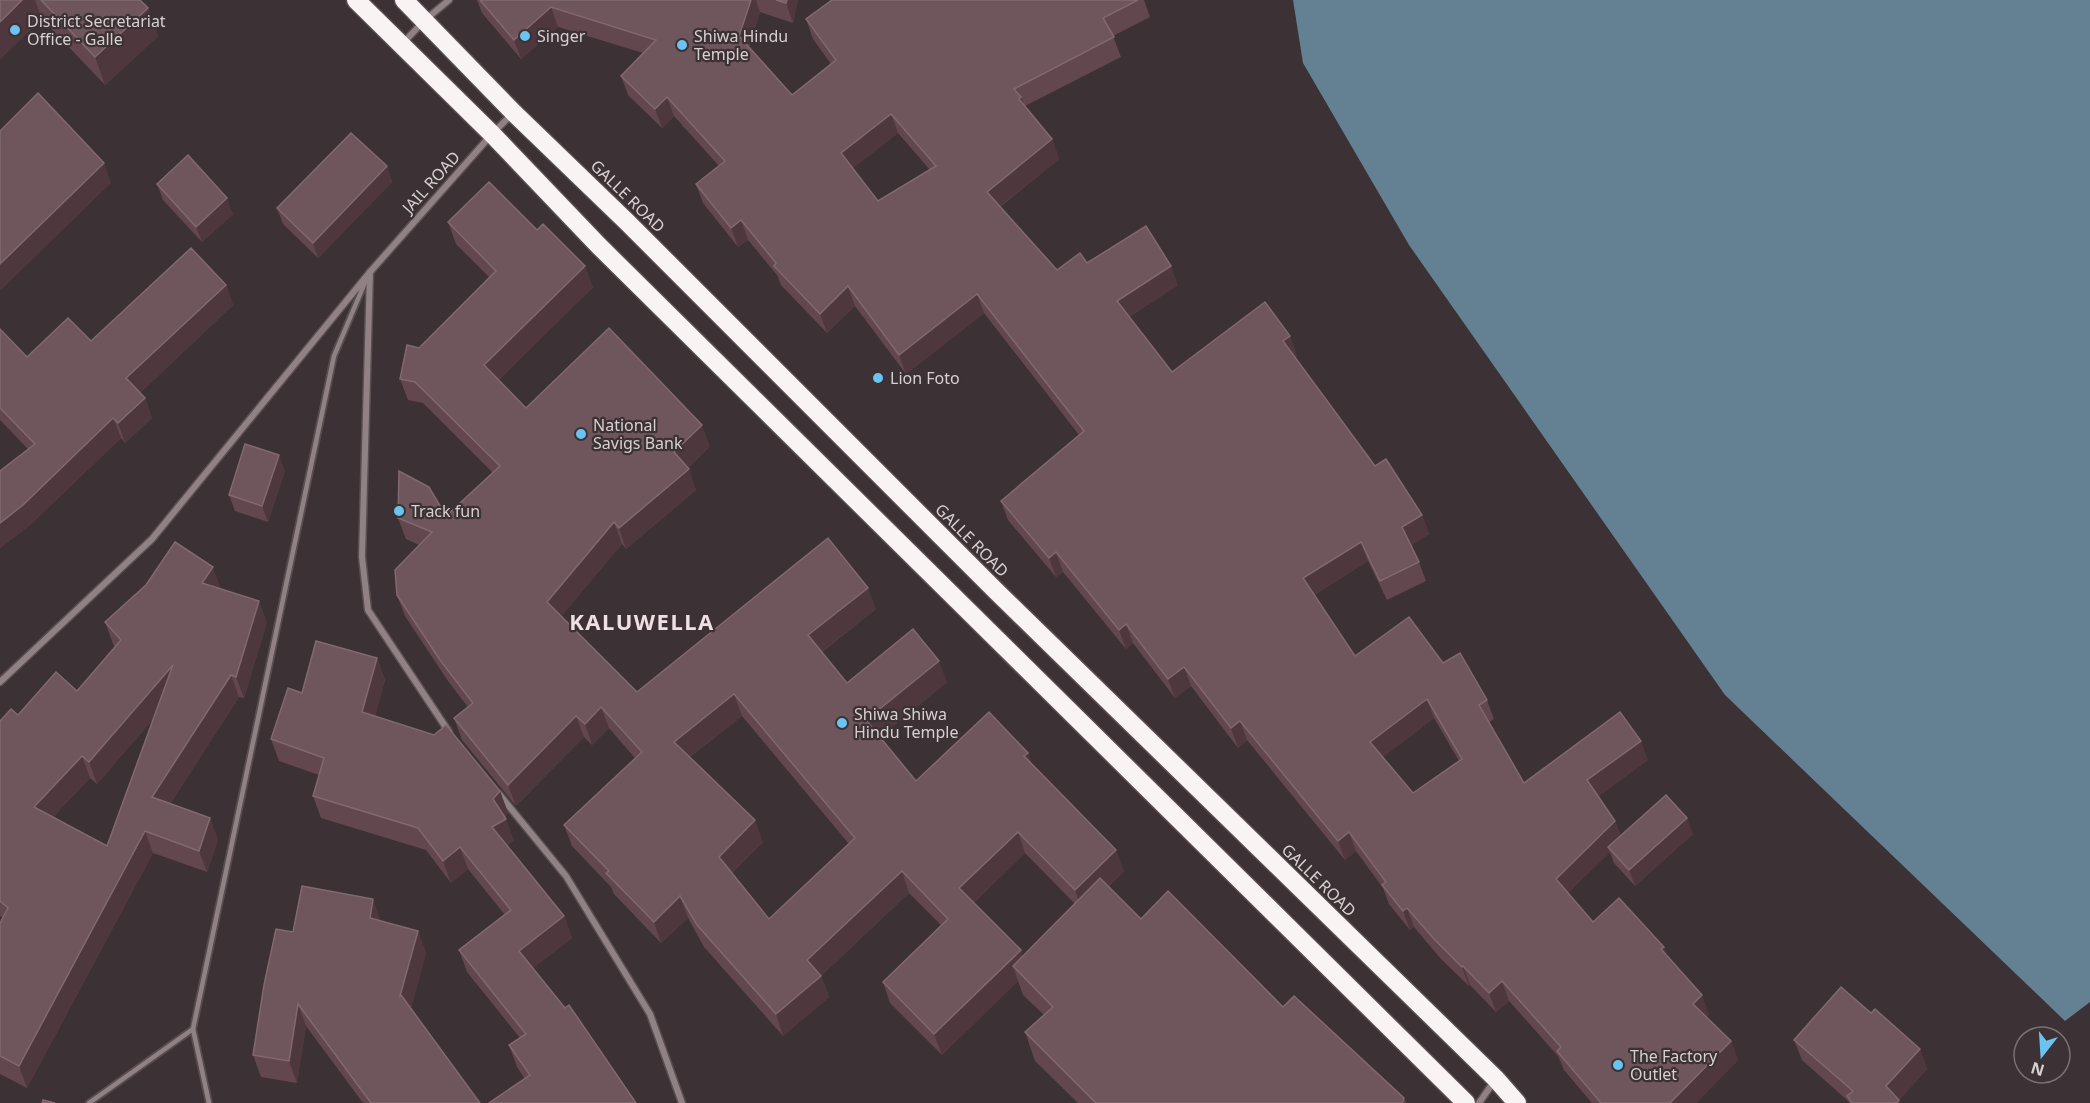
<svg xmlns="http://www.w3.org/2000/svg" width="2090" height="1103" font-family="'Noto Sans',sans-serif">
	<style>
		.water { fill: #638192 }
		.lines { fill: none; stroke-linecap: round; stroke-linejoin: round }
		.lane-casing { stroke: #584e50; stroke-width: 8 }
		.street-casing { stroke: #584e50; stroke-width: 9 }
		.highway-casing { stroke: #584e50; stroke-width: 21 }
		.lane { stroke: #908184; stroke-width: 4.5 }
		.street { stroke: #908184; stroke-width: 6 }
		.highway { stroke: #faf3f4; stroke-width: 18 }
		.wall { fill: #63474e; fill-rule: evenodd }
		.shaded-wall { fill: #4e383e }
		.building { fill: #6f565c; stroke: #80696f; stroke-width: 1.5; fill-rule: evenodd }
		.poi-dot { fill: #6bc3f2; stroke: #3c3134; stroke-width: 2 }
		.labels { text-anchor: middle; stroke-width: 4.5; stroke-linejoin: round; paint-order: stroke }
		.poi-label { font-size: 16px; fill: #d7d0d2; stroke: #3c3134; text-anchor: start }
		.street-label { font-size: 16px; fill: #d7d0d2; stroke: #3c3134 }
		.district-label { font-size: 22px; font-weight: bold; letter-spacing: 1.5px; fill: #efe0e3; stroke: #3c3134 }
	</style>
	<rect width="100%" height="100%" fill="#3c3134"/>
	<path class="water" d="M 1293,0 L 2090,0 L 2090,1002 L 2065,1021 L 1725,695 L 1409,245 L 1303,63 Z"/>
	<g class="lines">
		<g class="lane-casing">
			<g id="lane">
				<path d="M 193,1029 L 334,356 L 366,280"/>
				<path d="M 89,1103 L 193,1029 L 209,1103"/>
			</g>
		</g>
		<g class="street-casing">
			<g id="street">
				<path d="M 402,44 L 425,20 L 449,0"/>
				<path d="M 370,272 L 362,557 L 368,610 L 449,732"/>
				<path d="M 0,682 L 152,539 L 370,272 L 492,134 L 511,115"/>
				<path d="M 499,794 L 566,876 L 650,1014 L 682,1103"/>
				<path d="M 1479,1103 L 1495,1080"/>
			</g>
		</g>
		<g class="highway-casing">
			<g id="highway">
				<path d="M 356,0 L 492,134 L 599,246 L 1466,1103"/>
				<path d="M 404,0 L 514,113 L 627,222 L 997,592 L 1496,1079 L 1517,1103"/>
			</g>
		</g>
		<use href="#lane" class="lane"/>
		<use href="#street" class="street"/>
		<use href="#highway" class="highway"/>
	</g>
	<g class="wall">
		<path d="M 0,0 L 140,0 L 148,8 L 158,36 L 105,85 L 42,19 L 0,59 Z"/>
		<path d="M 477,0 L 798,0 L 793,23 L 760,12 L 749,47 L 792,95 L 831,64 L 813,39 L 806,19 L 832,0 L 1144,0 L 1150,17 L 1113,36 L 1121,57 L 1025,106 L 1052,139 L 1059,159 L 1000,207 L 1057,270 L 1087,263 L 1178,285 L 1129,317 L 1172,372 L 1297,355 L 1295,357 L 1375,466 L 1422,515 L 1429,534 L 1411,545 L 1419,562 L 1426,581 L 1387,600 L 1368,561 L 1314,595 L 1355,656 L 1443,663 L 1487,700 L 1494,719 L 1489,722 L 1524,783 L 1648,760 L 1598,796 L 1615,821 L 1621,836 L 1693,834 L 1635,886 L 1614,863 L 1610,852 L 1568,893 L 1593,922 L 1668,956 L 1709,1014 L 1706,1017 L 1731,1041 L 1738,1060 L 1696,1103 L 1592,1103 L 1564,1070 L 1558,1056 L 1509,1001 L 1496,1012 L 1470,985 L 1469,986 L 1441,959 L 1414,927 L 1410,930 L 1389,904 L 1383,888 L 1356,851 L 1345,860 L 1247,740 L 1238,748 L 1191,686 L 1175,698 L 1133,643 L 1126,649 L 1063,572 L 1056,577 L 1008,520 L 1001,501 L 1079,435 L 984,313 L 906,374 L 855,306 L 827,333 L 781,285 L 777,275 L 748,240 L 738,247 L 703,203 L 696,184 L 719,166 L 674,116 L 662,128 L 628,95 L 621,76 L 643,53 L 558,27 L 521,59 L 482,13 ZM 898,133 L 930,170 L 878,201 L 853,168 ZM 1434,718 L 1459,761 L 1413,793 L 1383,757 Z"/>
		<path d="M 387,166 L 392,182 L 318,258 L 283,224 L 277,208 Z"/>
		<path d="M 157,184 L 233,214 L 202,242 L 163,200 Z"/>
		<path d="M 448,222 L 593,287 L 499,380 L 526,408 L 710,446 L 688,468 L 696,490 L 626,549 L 622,544 L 561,616 L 637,692 L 876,609 L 822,652 L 847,683 L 947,682 L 880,737 L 916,781 L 1031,763 L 1124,871 L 1108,887 L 1141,919 L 1283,1007 L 1404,1098 L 1406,1103 L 1078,1103 L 1035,1061 L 1025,1032 L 1044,1015 L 1023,995 L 1018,981 L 942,1055 L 890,1003 L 883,982 L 941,925 L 909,893 L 821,976 L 829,997 L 783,1036 L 704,947 L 688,918 L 661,943 L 614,894 L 611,887 L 572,846 L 564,825 L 635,758 L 609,728 L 592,745 L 584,737 L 516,806 L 462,740 L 454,718 L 468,707 L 448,681 L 405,616 L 397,595 L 419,545 L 406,539 L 398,518 L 446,516 L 493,473 L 423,403 L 408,400 L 400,379 L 419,348 L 489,277 L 456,244 ZM 742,716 L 849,844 L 769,919 L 732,873 L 763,842 L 690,757 ZM 1025,853 L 1075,904 L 1023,956 L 974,903 Z"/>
		<path d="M 226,285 L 233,305 L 140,393 L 145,398 L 152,418 L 125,443 L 121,438 L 30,525 L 0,548 L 0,471 L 28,449 L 0,420 L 0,329 L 27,357 L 91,341 Z"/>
		<path d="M 285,471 L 268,522 L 235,511 L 229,495 Z"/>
		<path d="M 221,589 L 267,622 L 244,698 L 239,697 L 170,804 L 210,818 L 218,840 L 207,872 L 153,853 L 27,1088 L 0,1074 L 0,923 L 3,918 L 0,916 L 0,721 L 18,715 L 77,691 L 115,647 L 113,644 L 105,622 ZM 154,718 L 107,846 L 53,817 L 90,778 L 97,784 Z"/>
		<path d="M 377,658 L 385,680 L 375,716 L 500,791 L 508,813 L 505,817 L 514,841 L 507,845 L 564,916 L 572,938 L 533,968 L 636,1103 L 525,1079 L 517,1067 L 509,1045 L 520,1038 L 467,972 L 459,950 L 505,915 L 468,869 L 451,883 L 426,850 L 321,818 L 313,796 L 319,775 L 279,761 L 271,739 L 302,693 Z"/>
		<path d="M 381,921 L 418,931 L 426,953 L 411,1008 L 480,1103 L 363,1103 L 306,1026 L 297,1083 L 261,1077 L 253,1055 L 293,932 Z"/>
		<path d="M 1871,1013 L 1920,1049 L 1927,1069 L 1899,1100 L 1900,1103 L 1849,1103 L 1848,1101 L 1802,1060 L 1794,1040 Z"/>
	</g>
	<g class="shaded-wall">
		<path d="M 22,0 L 35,0 L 42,19 L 0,59 L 0,22 Z"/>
		<path d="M 751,0 L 756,0 L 760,12 L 746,55 L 739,36 Z"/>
		<path d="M 787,0 L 798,0 L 793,23 L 786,3 Z"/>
		<path d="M 551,7 L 558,27 L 521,59 L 514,40 Z"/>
		<path d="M 148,8 L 158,36 L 105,85 L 95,57 Z"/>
		<path d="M 667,97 L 674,116 L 662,128 L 655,109 Z"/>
		<path d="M 1021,97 L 1028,116 L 1019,99 Z"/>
		<path d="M 891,114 L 898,133 L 848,172 L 841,153 Z"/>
		<path d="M 1052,139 L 1059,159 L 994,211 L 987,192 Z"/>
		<path d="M 104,163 L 111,183 L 0,291 L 0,264 Z"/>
		<path d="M 387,166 L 392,182 L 318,258 L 313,243 Z"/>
		<path d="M 227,198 L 233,214 L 202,242 L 196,227 Z"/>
		<path d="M 741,220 L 748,240 L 738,247 L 731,228 Z"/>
		<path d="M 585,266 L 593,287 L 492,387 L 484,365 Z"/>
		<path d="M 1171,266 L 1178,285 L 1124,320 L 1117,301 Z"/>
		<path d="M 226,285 L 233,305 L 134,399 L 126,378 Z"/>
		<path d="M 848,286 L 855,306 L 827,333 L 820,314 Z"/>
		<path d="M 977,294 L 984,313 L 906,374 L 899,355 Z"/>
		<path d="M 1290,336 L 1297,355 L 1290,360 L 1283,341 Z"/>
		<path d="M 145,398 L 152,418 L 125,443 L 118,423 Z"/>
		<path d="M 113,418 L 121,438 L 30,525 L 0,548 L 0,523 Z"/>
		<path d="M 702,425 L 710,446 L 682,474 L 674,452 Z"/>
		<path d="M 279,455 L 285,471 L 268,522 L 262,506 Z"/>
		<path d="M 689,469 L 696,490 L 626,549 L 619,528 Z"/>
		<path d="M 1422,515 L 1429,534 L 1409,547 L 1402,527 Z"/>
		<path d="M 614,522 L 622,544 L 555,624 L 547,602 Z"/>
		<path d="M 1361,542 L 1368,561 L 1310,597 L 1303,578 Z"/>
		<path d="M 1056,552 L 1063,572 L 1056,577 L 1049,558 Z"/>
		<path d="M 213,567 L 221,589 L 202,583 Z"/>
		<path d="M 868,588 L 876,609 L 816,656 L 808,635 Z"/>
		<path d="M 259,601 L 267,622 L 244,698 L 236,677 Z"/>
		<path d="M 1126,624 L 1133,643 L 1126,649 L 1119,630 Z"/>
		<path d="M 377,658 L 385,680 L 370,734 L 362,712 Z"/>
		<path d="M 939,661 L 947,682 L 874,742 L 866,720 Z"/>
		<path d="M 173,665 L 181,687 L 97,784 L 89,762 Z"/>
		<path d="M 1184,667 L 1191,686 L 1175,698 L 1168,679 Z"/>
		<path d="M 231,675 L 239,697 L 160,819 L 152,797 Z"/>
		<path d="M 734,694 L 742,716 L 682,763 L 674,742 Z"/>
		<path d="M 1427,699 L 1434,718 L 1377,762 L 1370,742 Z"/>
		<path d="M 601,707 L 609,728 L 592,745 L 585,724 Z"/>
		<path d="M 576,716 L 584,737 L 516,806 L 508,785 Z"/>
		<path d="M 1240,721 L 1247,740 L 1238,748 L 1231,728 Z"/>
		<path d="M 1641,741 L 1648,760 L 1594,800 L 1587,780 Z"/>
		<path d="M 1028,753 L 1035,774 L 1024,756 Z"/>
		<path d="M 82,756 L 90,778 L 42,829 L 34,807 Z"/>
		<path d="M 500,791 L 508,813 L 501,821 L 493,799 Z"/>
		<path d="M 210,818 L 218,840 L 207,872 L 199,851 Z"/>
		<path d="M 1687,818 L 1693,834 L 1635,886 L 1629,870 Z"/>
		<path d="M 506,819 L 514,841 L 500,849 L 492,827 Z"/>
		<path d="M 755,820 L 763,842 L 727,878 L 719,857 Z"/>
		<path d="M 1615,821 L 1622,840 L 1608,847 L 1610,852 L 1563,898 L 1556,879 Z"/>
		<path d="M 145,831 L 153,853 L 27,1088 L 19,1066 Z"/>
		<path d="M 1018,832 L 1025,853 L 967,910 L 959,888 Z"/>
		<path d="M 1349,832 L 1356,851 L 1345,860 L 1338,841 Z"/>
		<path d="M 460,847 L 468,869 L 451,883 L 443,861 Z"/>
		<path d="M 1116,850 L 1124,871 L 1082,911 L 1075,890 Z"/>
		<path d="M 902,871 L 909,893 L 821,976 L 829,997 L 783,1036 L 776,1014 L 807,960 Z"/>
		<path d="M 680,896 L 688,918 L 661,943 L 654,922 Z"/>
		<path d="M 373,899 L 381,921 L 370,918 Z"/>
		<path d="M 1407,908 L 1414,927 L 1410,930 L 1403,911 Z"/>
		<path d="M 564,916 L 572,938 L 527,973 L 519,951 Z"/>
		<path d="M 418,931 L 426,953 L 408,1018 L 400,996 Z"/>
		<path d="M 1664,947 L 1671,966 L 1661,949 Z"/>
		<path d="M 1021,950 L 1028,972 L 1013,966 L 1018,981 L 942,1055 L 934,1034 Z"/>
		<path d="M 1463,966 L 1470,985 L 1469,986 L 1462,967 Z"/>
		<path d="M 1502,981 L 1509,1001 L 1496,1012 L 1489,993 Z"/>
		<path d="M 1702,995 L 1709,1014 L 1700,1024 L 1693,1004 Z"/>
		<path d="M 298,1004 L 306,1026 L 297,1083 L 289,1061 Z"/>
		<path d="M 1731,1041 L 1738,1060 L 1696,1103 L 1670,1103 Z"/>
		<path d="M 1920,1049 L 1927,1069 L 1898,1102 L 1899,1100 L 1900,1103 L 1892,1103 L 1886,1086 Z"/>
	</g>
	<g class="building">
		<path d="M 0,0 L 22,0 L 0,22 Z"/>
		<path d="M 41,0 L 140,0 L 148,8 L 95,57 Z"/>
		<path d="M 480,0 L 751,0 L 739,36 L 792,95 L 836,60 L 806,19 L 832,0 L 1138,0 L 1103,18 L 1114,37 L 1014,89 L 1021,97 L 1019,99 L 1052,139 L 987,192 L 1057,270 L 1080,253 L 1087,263 L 1146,226 L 1171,266 L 1117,301 L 1172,372 L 1265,302 L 1290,336 L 1283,341 L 1375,466 L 1386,459 L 1422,515 L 1402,527 L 1419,562 L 1380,581 L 1361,542 L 1303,578 L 1355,656 L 1409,617 L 1443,663 L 1460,653 L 1487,700 L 1479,705 L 1524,783 L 1620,712 L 1641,741 L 1587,780 L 1615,821 L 1556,879 L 1593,922 L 1619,898 L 1664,947 L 1661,949 L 1702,995 L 1693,1004 L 1731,1041 L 1670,1103 L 1601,1103 L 1557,1051 L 1561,1047 L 1502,981 L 1489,993 L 1463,966 L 1462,967 L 1434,939 L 1407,908 L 1403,911 L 1382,885 L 1386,882 L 1349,832 L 1338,841 L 1240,721 L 1231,728 L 1184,667 L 1168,679 L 1126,624 L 1119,630 L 1056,552 L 1049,558 L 1001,501 L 1084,431 L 977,294 L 899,355 L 848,286 L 820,314 L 774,266 L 776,263 L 741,220 L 731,228 L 696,184 L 725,161 L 667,97 L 655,109 L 621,76 L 656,40 L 551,7 L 514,40 ZM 891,114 L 936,166 L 878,201 L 841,153 ZM 1427,699 L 1462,759 L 1413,793 L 1370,742 Z"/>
		<path d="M 776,0 L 787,0 L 786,3 Z"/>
		<path d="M 38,93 L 104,163 L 0,264 L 0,131 Z"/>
		<path d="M 351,133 L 387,166 L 313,243 L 277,208 Z"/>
		<path d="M 188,155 L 227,198 L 196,227 L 157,184 Z"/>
		<path d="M 489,182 L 537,230 L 543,224 L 585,266 L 484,365 L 526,408 L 609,328 L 702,425 L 674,452 L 689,469 L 619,528 L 614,522 L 547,602 L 637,692 L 828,538 L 868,588 L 808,635 L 847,683 L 913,629 L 939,661 L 866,720 L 916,781 L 989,712 L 1028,753 L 1024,756 L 1116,850 L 1075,890 L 1018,832 L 959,888 L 1021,950 L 934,1034 L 883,982 L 948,919 L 902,871 L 807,960 L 821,976 L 776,1014 L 697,925 L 680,896 L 654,922 L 606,873 L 609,871 L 564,825 L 642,752 L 601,707 L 585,724 L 576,716 L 508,785 L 454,718 L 473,703 L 440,660 L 397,595 L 395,570 L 432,532 L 398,518 L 399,471 L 429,487 L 446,516 L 500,466 L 415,382 L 400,379 L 407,345 L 419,348 L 496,271 L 448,222 ZM 734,694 L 855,838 L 769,919 L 719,857 L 755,820 L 674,742 Z"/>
		<path d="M 191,248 L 226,285 L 126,378 L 145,398 L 118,423 L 113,418 L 23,505 L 0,523 L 0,471 L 35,444 L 0,408 L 0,329 L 27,357 L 68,318 L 91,341 Z"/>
		<path d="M 245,444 L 279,455 L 262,506 L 229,495 Z"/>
		<path d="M 175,542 L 213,567 L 202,583 L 259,601 L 236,677 L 231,675 L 152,797 L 210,818 L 199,851 L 145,831 L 19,1066 L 0,1056 L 0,923 L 8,908 L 0,901 L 0,721 L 11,709 L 18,715 L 56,672 L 77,691 L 121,640 L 105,622 L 146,585 ZM 173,665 L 107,846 L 34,807 L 82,756 L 89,762 Z"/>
		<path d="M 316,641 L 377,658 L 362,712 L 434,735 L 446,725 L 500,791 L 493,799 L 506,819 L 492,827 L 564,916 L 519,951 L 565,1008 L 569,1005 L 636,1103 L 489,1103 L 530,1075 L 509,1045 L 526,1034 L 459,950 L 511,910 L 460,847 L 443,861 L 418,828 L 313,796 L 324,758 L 271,739 L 288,688 L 302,693 Z"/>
		<path d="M 1666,795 L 1687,818 L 1629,870 L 1608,847 Z"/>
		<path d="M 1100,878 L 1141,919 L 1168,891 L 1283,1007 L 1294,996 L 1404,1098 L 1402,1103 L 1096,1103 L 1025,1032 L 1053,1007 L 1013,966 Z"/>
		<path d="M 302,886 L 373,899 L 370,918 L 418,931 L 400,996 L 401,995 L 480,1103 L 371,1103 L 298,1004 L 289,1061 L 253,1055 L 264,985 L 276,929 L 293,932 Z"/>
		<path d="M 1841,987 L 1871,1013 L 1875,1009 L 1920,1049 L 1886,1086 L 1899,1100 L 1897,1103 L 1852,1103 L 1847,1096 L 1853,1091 L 1794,1040 Z"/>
		<path d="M 43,1100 L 55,1103 L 42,1103 Z"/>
	</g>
	<g class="poi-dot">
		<circle cx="15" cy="30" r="6"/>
		<circle cx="525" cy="36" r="6"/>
		<circle cx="682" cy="45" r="6"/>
		<circle cx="878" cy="378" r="6"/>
		<circle cx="581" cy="434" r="6"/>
		<circle cx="399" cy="511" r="6"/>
		<circle cx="842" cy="723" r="6"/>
		<circle cx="1618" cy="1065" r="6"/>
	</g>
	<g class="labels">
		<g class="poi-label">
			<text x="27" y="27">District Secretariat<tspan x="27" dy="18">Office - Galle</tspan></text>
			<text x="537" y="42">Singer</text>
			<text x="694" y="42">Shiwa Hindu<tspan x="694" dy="18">Temple</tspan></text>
			<text x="890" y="384">Lion Foto</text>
			<text x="593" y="431">National<tspan x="593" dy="18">Savigs Bank</tspan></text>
			<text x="411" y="517">Track fun</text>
			<text x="854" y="720">Shiwa Shiwa<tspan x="854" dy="18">Hindu Temple</tspan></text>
			<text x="1630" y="1062">The Factory<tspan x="1630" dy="18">Outlet</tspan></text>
		</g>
		<g class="street-label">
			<text transform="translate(431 182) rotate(-48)" y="6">JAIL ROAD</text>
			<text transform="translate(628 196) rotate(44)" y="6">GALLE ROAD</text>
			<text transform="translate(972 540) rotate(45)" y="6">GALLE ROAD</text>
			<text transform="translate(1319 880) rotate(44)" y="6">GALLE ROAD</text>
		</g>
		<g class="district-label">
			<text x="642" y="630">KALUWELLA</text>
		</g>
	</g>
	<g transform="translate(2042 1055) rotate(197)"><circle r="28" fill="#3c3134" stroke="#7a7173" stroke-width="1.5"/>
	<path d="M0-4.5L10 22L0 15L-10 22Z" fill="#6bc3f2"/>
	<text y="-9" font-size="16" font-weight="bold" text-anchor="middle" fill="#d7d0d2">N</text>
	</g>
</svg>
